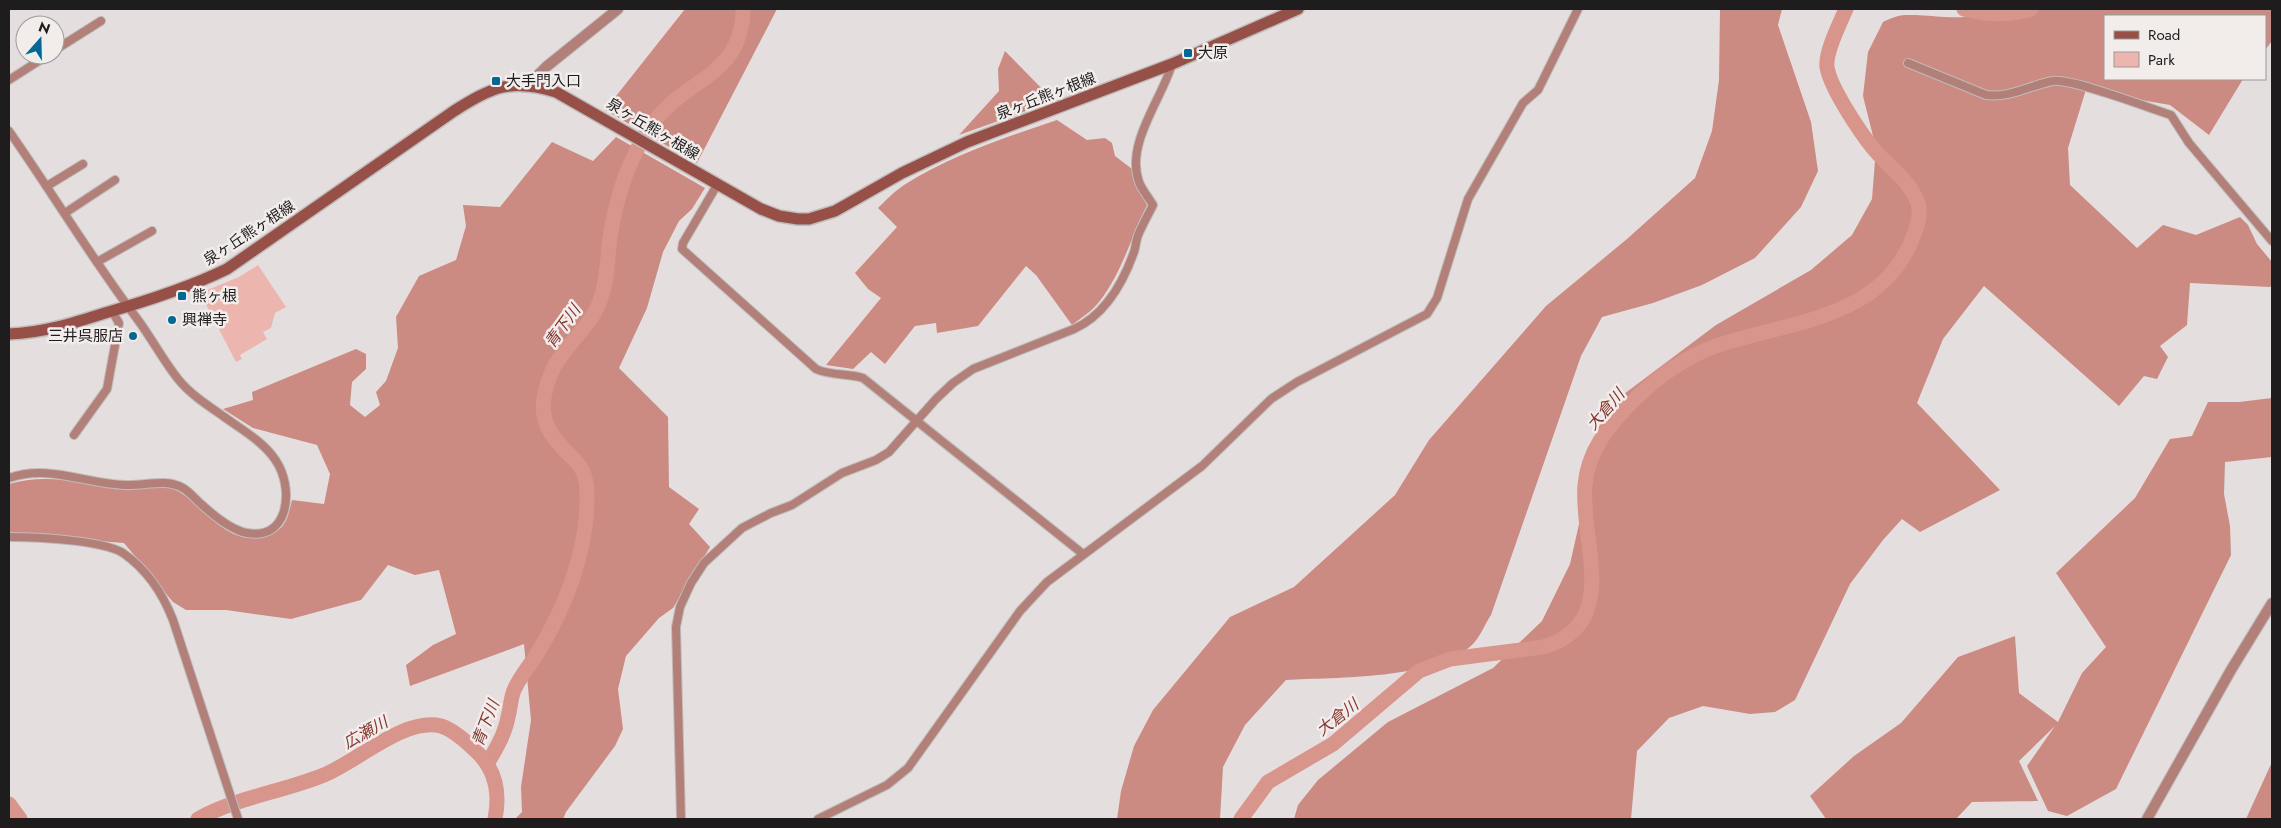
<svg xmlns="http://www.w3.org/2000/svg" width="2281" height="828" font-family="Jost,'Noto Sans JP',sans-serif">
	<style>
		.green { fill: #ecb6af }
		.forest { fill: #cb8a82 }
		.lines { fill: none; stroke-linecap: round; stroke-linejoin: round }
		.river { stroke: #d7958c; stroke-width: 15 }
		.minor-casing { stroke: #c0bcbb; stroke-width: 10 }
		.tertiary-casing { stroke: #c0bcbb; stroke-width: 12 }
		.secondary-casing { stroke: #c0bcbb; stroke-width: 14 }
		.minor { stroke: #b28079; stroke-width: 8 }
		.tertiary { stroke: #b28079; stroke-width: 10 }
		.secondary { stroke: #975048; stroke-width: 11 }
		.poi-dot { fill: #016896; stroke: #f2eceb; stroke-width: 2 }
		.labels { text-anchor: middle; stroke-width: 5; stroke-linejoin: round; paint-order: stroke }
		.poi-label { font-size: 15px; fill: #1e1c1c; stroke: #f2eceb; text-anchor: start }
		.street-label { font-size: 15px; fill: #1e1c1c; stroke: #f2eceb }
		.water-label { font-size: 16px; font-style: italic; fill: #86362f; stroke: #f2eceb }
	</style>
	<rect width="100%" height="100%" fill="#e4dfde"/>
	<path class="green" d="M 258,265 L 286,307 L 275,313 L 271,328 L 263,332 L 267,339 L 240,355 L 242,359 L 236,362 L 200,293 L 239,277 Z"/>
	<g class="forest">
		<path d="M 685,9 L 777,9 L 697,163 L 605,110 Z"/>
		<path d="M 1720,9 L 1782,9 L 1778,25 L 1811,122 L 1818,171 L 1801,207 L 1755,258 L 1702,285 L 1653,303 L 1602,317 L 1581,356 L 1491,615 C 1485,624 1480,637 1473,644 C 1437,680 1335,677 1286,680 L 1245,725 L 1223,767 L 1220,819 L 1117,819 L 1121,791 L 1134,746 L 1153,710 L 1230,617 L 1294,587 L 1395,495 L 1429,440 L 1546,306 L 1627,239 L 1695,178 L 1712,131 L 1719,80 Z"/>
		<path d="M 1996,9 L 2272,9 L 2272,41 L 2265,50 L 2265,16 L 2105,16 L 2105,79 L 2243,79 L 2209,135 L 2170,105 L 2141,100 L 2088,83 L 2068,148 L 2070,185 L 2137,248 L 2163,225 L 2196,235 L 2240,217 L 2248,225 L 2257,244 L 2272,262 L 2272,285 L 2270,287 L 2190,283 L 2187,325 L 2160,346 L 2168,357 L 2157,379 L 2144,376 L 2119,406 L 1984,286 L 1943,339 L 1917,403 L 2000,490 L 1920,532 L 1902,519 L 1883,540 L 1850,584 L 1795,700 L 1775,712 L 1750,714 L 1703,706 L 1669,718 L 1637,751 L 1631,819 L 1294,819 L 1298,805 L 1318,780 L 1388,722 L 1493,668 L 1542,621 L 1570,564 L 1582,511 L 1586,470 L 1598,428 L 1624,394 L 1716,325 L 1811,270 L 1852,235 L 1872,199 L 1876,148 L 1863,96 L 1868,52 L 1883,22 C 1889,19 1898,15 1905,15 C 1941,14 1960,24 1996,9 Z"/>
		<path d="M 1005,51 L 1054,101 L 959,135 L 999,91 L 998,69 Z"/>
		<path d="M 1057,120 L 1087,140 L 1105,138 L 1112,143 L 1115,156 L 1132,169 L 1135,183 L 1147,205 C 1131,237 1122,273 1099,302 C 1092,311 1081,318 1072,325 L 1036,275 L 1026,266 L 978,326 L 937,333 L 936,323 L 915,326 L 885,364 L 871,352 L 853,369 L 826,365 L 881,298 L 868,289 L 855,273 L 897,227 L 878,208 C 886,200 895,191 904,185 C 952,155 1004,138 1057,120 Z"/>
		<path d="M 616,137 L 705,188 L 692,209 L 679,221 L 663,252 L 647,308 L 619,368 L 668,417 L 669,487 L 699,509 L 689,524 L 710,547 L 673,608 L 659,618 L 626,656 L 618,689 L 623,729 L 615,746 L 566,812 L 563,819 L 515,819 L 522,812 L 521,787 L 531,720 L 524,644 L 410,686 L 406,665 L 433,645 L 456,634 L 439,570 L 415,575 L 388,565 L 361,600 L 291,619 L 226,610 L 186,610 L 173,602 L 124,543 L 9,534 L 9,484 C 51,471 90,487 133,488 C 144,488 160,484 171,488 C 206,501 221,547 265,536 C 286,530 287,520 292,500 L 324,504 L 330,474 L 317,445 L 253,428 L 223,409 L 253,400 L 252,392 L 356,349 L 366,354 L 366,369 L 352,382 L 350,405 L 365,417 L 380,405 L 376,392 L 386,381 L 398,348 L 396,317 L 419,276 L 456,260 L 466,226 L 463,205 L 500,207 L 552,142 L 593,161 Z"/>
		<path d="M 2272,398 L 2272,457 L 2225,462 L 2224,494 L 2230,526 L 2231,555 L 2116,789 L 2067,816 L 2048,811 L 2027,766 L 2055,726 L 2019,761 L 2038,801 L 1972,802 L 1956,819 L 1826,819 L 1810,796 L 1854,756 L 1901,723 L 1958,657 L 2015,636 L 2019,693 L 2058,722 L 2082,673 L 2106,647 L 2056,573 L 2135,498 L 2170,439 L 2192,436 L 2208,402 L 2239,402 Z"/>
		<path d="M 2272,762 L 2272,819 L 2246,819 Z"/>
	</g>
	<g class="lines">
		<g class="river">
			<path d="M 1964,9 C 1987,15 2008,16 2031,9"/>
			<path d="M 487,764 C 496,749 505,734 508,717 C 511,707 510,698 515,688 C 521,675 531,664 538,652 C 565,608 586,554 587,502 C 587,491 587,478 581,468 C 576,460 567,453 561,446 C 538,422 540,400 552,371 C 564,345 590,328 600,301 C 608,280 607,258 610,237 C 617,194 629,157 654,122 C 687,77 742,77 743,9"/>
			<path d="M 9,804 L 20,819"/>
			<path d="M 198,819 C 238,797 282,792 324,775 C 358,761 405,717 441,726 C 454,730 468,743 478,753 C 496,771 500,794 495,819"/>
			<path d="M 1241,819 L 1268,782 L 1333,744 L 1419,671 L 1450,659 L 1543,647 C 1622,624 1580,543 1585,485 C 1588,451 1608,426 1632,402 C 1655,379 1685,357 1716,346 C 1792,320 1887,320 1916,229 C 1919,220 1920,211 1918,203 C 1911,183 1892,169 1879,155 C 1864,139 1830,88 1827,67 C 1825,52 1840,23 1846,9"/>
		</g>
		<g class="minor-casing">
			<g id="minor">
				<path d="M 55,50 L 101,21"/>
				<path d="M 1908,63 L 1986,95 C 2011,98 2030,85 2053,81 C 2071,78 2149,108 2171,115 L 2189,143 L 2272,241"/>
				<path d="M 9,80 L 48,55"/>
				<path d="M 9,131 C 53,194 92,259 138,320 C 152,339 163,360 178,379 C 190,394 207,405 223,416 C 242,430 268,444 279,466 C 293,493 288,540 247,533 C 231,530 213,515 201,504 C 195,499 190,492 183,488 C 166,478 145,486 125,485 C 85,484 49,464 9,478"/>
				<path d="M 717,185 L 683,243 L 682,249 L 816,369 C 831,376 847,373 863,378 L 1083,554"/>
				<path d="M 47,186 L 83,164"/>
				<path d="M 65,213 L 115,180"/>
				<path d="M 97,262 L 152,231"/>
				<path d="M 74,435 L 107,389 L 119,323 L 112,311"/>
				<path d="M 9,537 C 34,537 102,540 123,553 C 146,569 163,594 173,620 L 238,819"/>
				<path d="M 681,819 L 676,627 L 680,607 L 691,583 L 704,563 L 742,528 L 771,513 L 792,505 L 842,473 L 876,460 L 889,452 L 936,399 L 953,383 L 973,369 L 1074,329 C 1105,315 1123,283 1134,252 C 1136,246 1136,239 1139,233 C 1143,224 1148,215 1153,205 C 1149,198 1142,190 1139,182 C 1125,144 1162,99 1172,64"/>
				<path d="M 818,819 L 887,785 L 908,768 L 1020,611 L 1047,582 L 1202,466 L 1271,399 L 1297,382 L 1427,314 L 1437,298 L 1468,199 L 1523,103 L 1538,90 L 1578,9"/>
			</g>
		</g>
		<g class="tertiary-casing">
			<g id="tertiary">
				<path d="M 534,85 L 538,75 L 546,67 L 618,9"/>
				<path d="M 2147,819 L 2231,670 L 2272,603"/>
			</g>
		</g>
		<g class="secondary-casing">
			<path id="secondary" d="M 9,334 C 42,333 74,323 105,313 C 147,301 188,288 227,269 L 454,111 C 492,87 511,78 556,92 L 761,209 L 779,216 L 798,219 L 809,219 L 835,211 L 902,173 L 967,142 L 1172,64 L 1298,9"/>
		</g>
		<use href="#minor" class="minor"/>
		<use href="#tertiary" class="tertiary"/>
		<use href="#secondary" class="secondary"/>
	</g>
	<g class="poi-dot">
		<rect x="1183" y="48" width="10" height="10" rx="2.5"/>
		<rect x="491" y="76" width="10" height="10" rx="2.5"/>
		<rect x="177" y="291" width="10" height="10" rx="2.5"/>
		<circle cx="172" cy="320" r="5"/>
		<circle cx="133" cy="336" r="5"/>
	</g>
	<g class="labels">
		<g class="poi-label">
			<text x="1198" y="58">大原</text>
			<text x="506" y="86">大手門入口</text>
			<text x="192" y="301">熊ヶ根</text>
			<text x="182" y="325">興禅寺</text>
			<text x="123" y="341" text-anchor="end">三井呉服店</text>
		</g>
		<g class="street-label">
			<text transform="translate(1046 96) rotate(-21)" y="5">泉ヶ丘熊ヶ根線</text>
			<text transform="translate(653 129) rotate(31)" y="5">泉ヶ丘熊ヶ根線</text>
			<text transform="translate(249 233) rotate(-33)" y="5">泉ヶ丘熊ヶ根線</text>
		</g>
		<g class="water-label">
			<text transform="translate(562 326) rotate(-54)" y="6">青下川</text>
			<text transform="translate(1605 409) rotate(-49)" y="6">大倉川</text>
			<text transform="translate(1337 717) rotate(-38)" y="6">大倉川</text>
			<text transform="translate(485 723) rotate(-69)" y="6">青下川</text>
			<text transform="translate(365 732) rotate(-29)" y="6">広瀬川</text>
		</g>
	</g>
	<rect width="2281" height="828" fill="none" stroke="#1e1c1c" stroke-width="20"/>
	<rect x="2104" y="15" width="162" height="65" fill="#f2eceb" stroke="#9d9998"/>
	<rect x="2114" y="31" width="25" height="8" fill="#975048" stroke="#9d9998"/>
	<text x="2148" y="40" font-size="15" fill="#1e1c1c">Road</text>
	<rect x="2114" y="52" width="25" height="15" fill="#ecb6af" stroke="#9d9998"/>
	<text x="2148" y="65" font-size="15" fill="#1e1c1c">Park</text>
	<g transform="translate(40 40) rotate(20)"><circle r="24" fill="#f2eceb" stroke="#9d9998"/>
	<path d="M0-4L9 19L0 12L-9 19Z" fill="#016896"/>
	<text y="-8" font-size="14" font-weight="bold" text-anchor="middle" fill="#1e1c1c">N</text>
	</g>
</svg>
